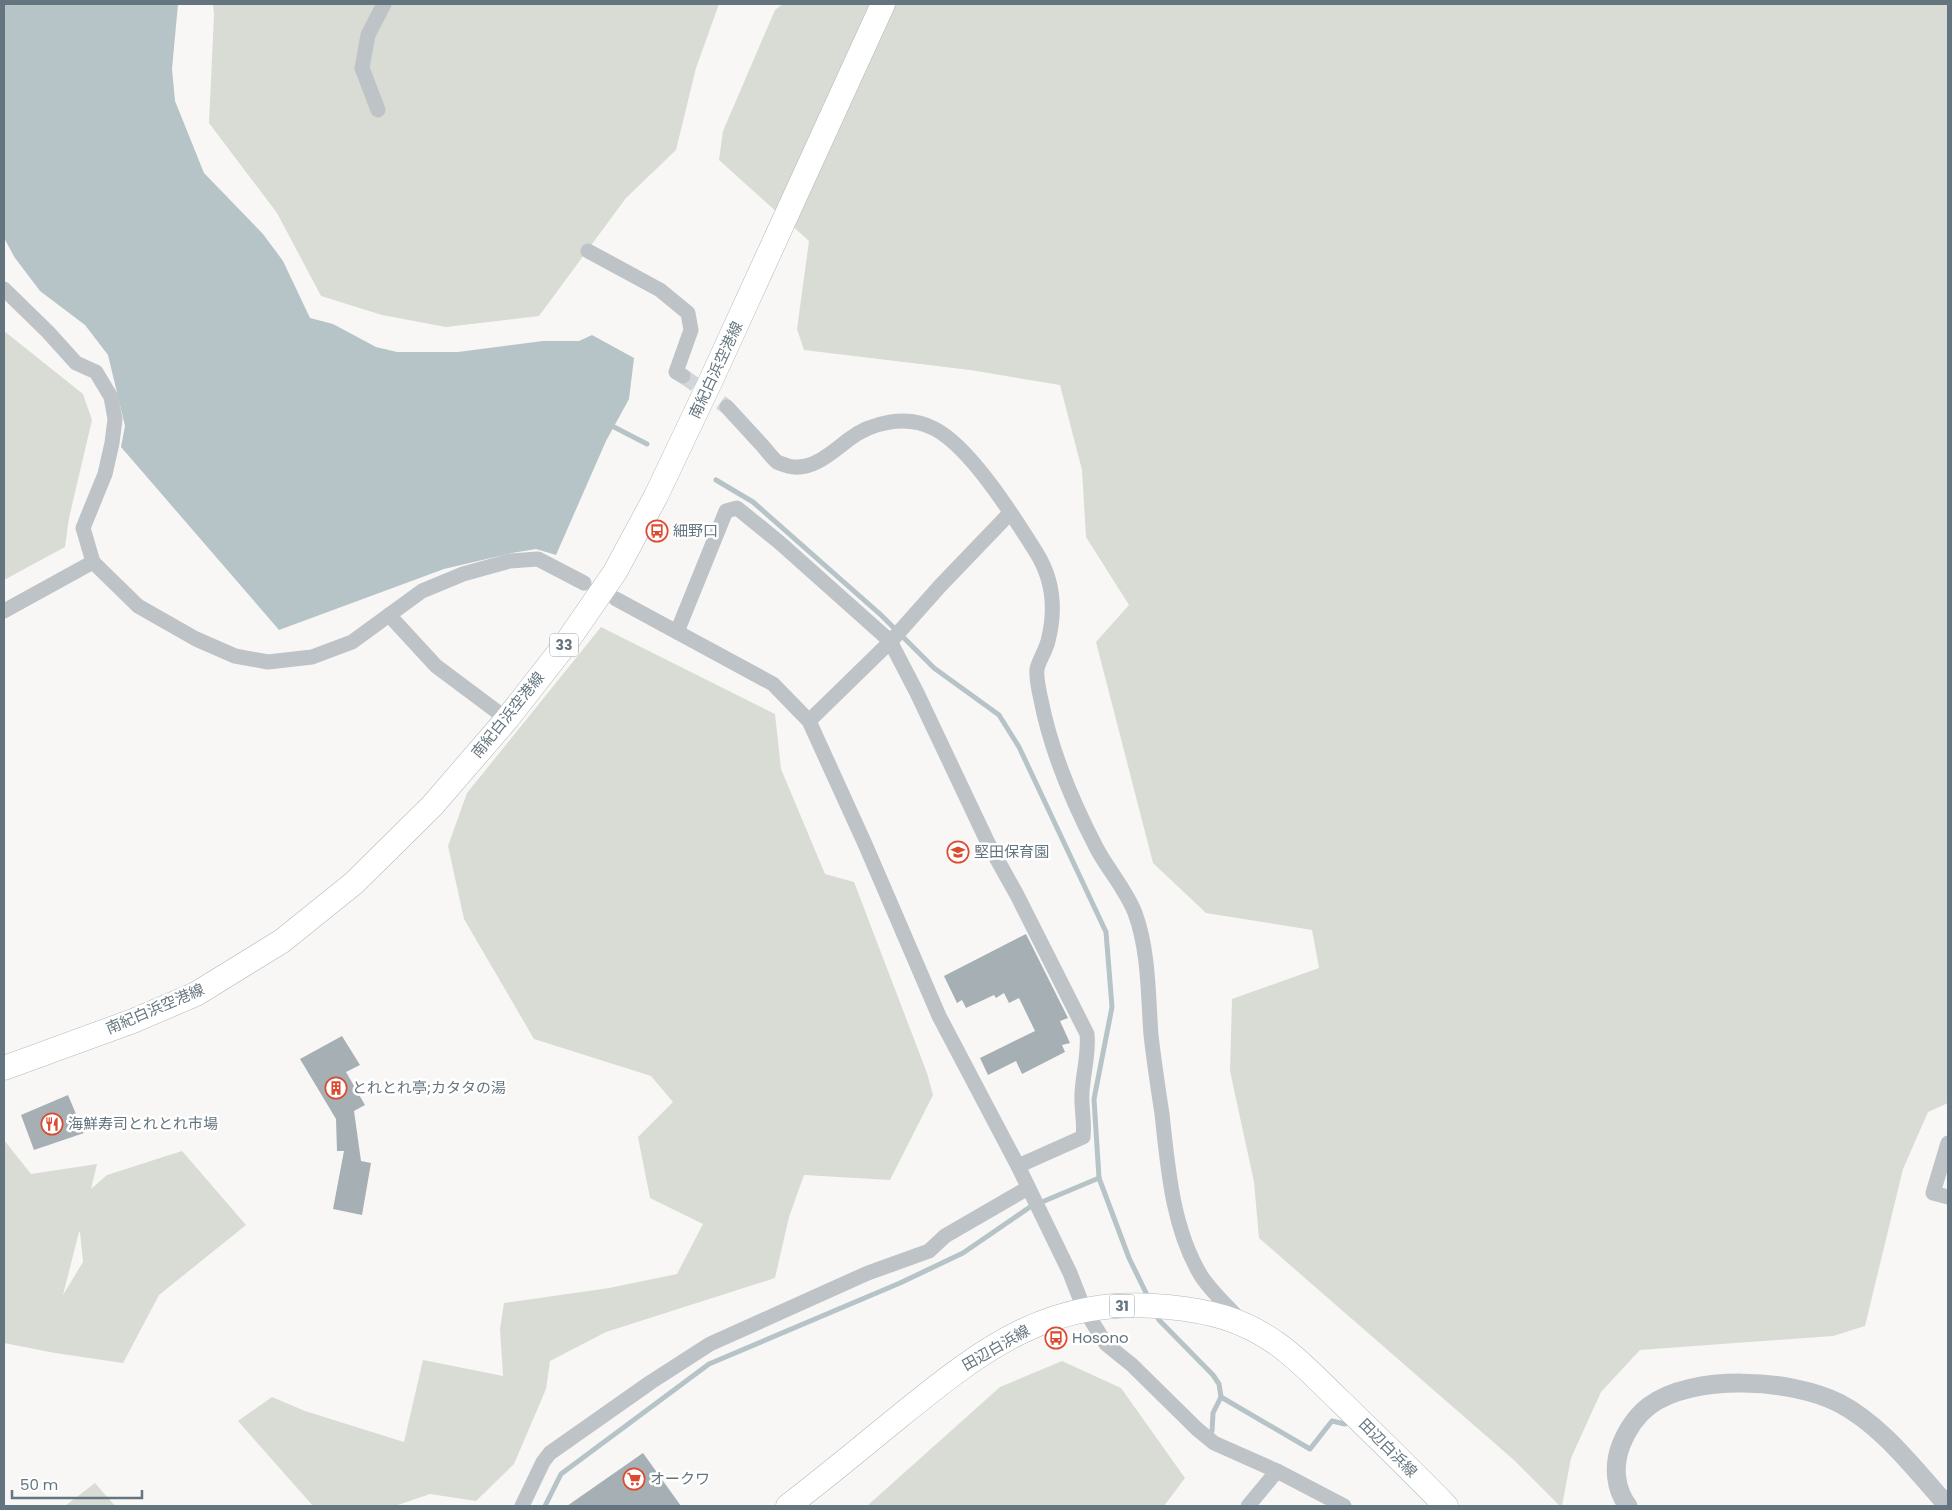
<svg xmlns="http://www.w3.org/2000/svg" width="1952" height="1510" font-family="Poppins,'Noto Sans JP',sans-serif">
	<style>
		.green { fill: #d8dcd4; fill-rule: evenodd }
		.water { fill: #b6c4c7 }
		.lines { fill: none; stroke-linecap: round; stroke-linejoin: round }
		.stream { stroke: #b6c4c7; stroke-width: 5 }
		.building { fill: #a6afb4 }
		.minor-tunnel { stroke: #d3d6d8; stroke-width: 15; stroke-dasharray: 15 8; stroke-linecap: butt }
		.primary-casing { stroke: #b2b8bb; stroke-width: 25 }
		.minor { stroke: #bec3c7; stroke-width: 15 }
		.tertiary { stroke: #bec3c7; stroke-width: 19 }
		.primary { stroke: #fff; stroke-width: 24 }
		.labels { text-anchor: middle; stroke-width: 5; stroke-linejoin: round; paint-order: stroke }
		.shield { fill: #fff; stroke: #929ea5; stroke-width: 1 }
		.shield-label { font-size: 14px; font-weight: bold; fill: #64757f }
		.street-label { font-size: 15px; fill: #64757f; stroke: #fff }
		.poi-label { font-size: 15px; fill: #64757f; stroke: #fff; text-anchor: start }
	</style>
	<rect width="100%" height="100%" fill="#f8f7f5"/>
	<g class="green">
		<path d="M 213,4 L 719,4 L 696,68 L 676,150 L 626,198 L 539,316 L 446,327 L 382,315 L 321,296 L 277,213 L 209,123 L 214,15 Z"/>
		<path d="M 783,4 L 1948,4 L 1948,1103 L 1928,1112 L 1903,1169 L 1865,1326 L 1833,1336 L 1640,1350 L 1601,1392 L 1571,1458 L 1562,1506 L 1560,1506 L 1515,1461 L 1259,1238 L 1254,1182 L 1230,1071 L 1232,999 L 1319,968 L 1312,930 L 1206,913 L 1153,863 L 1096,642 L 1129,605 L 1086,537 L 1082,470 L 1060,385 L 970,370 L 804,350 L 797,329 L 809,241 L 719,160 L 723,131 L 775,10 Z"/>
		<path d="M 4,331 L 83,394 L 92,420 L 69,518 L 65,547 L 4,580 Z"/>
		<path d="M 601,627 L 775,714 L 781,769 L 825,874 L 854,882 L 927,1073 L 933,1095 L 890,1180 L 804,1175 L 789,1217 L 775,1278 L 606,1332 L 550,1361 L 546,1389 L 514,1464 L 476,1501 L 430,1494 L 395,1506 L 313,1506 L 238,1421 L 272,1397 L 305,1411 L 404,1442 L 423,1360 L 503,1376 L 500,1329 L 504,1303 L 609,1288 L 677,1274 L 703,1224 L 650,1198 L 638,1137 L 673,1102 L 651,1076 L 534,1039 L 464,919 L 448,846 L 467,793 Z"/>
		<path d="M 4,1140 L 31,1174 L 97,1164 L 91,1189 L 107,1175 L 182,1151 L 246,1225 L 159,1295 L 123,1363 L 55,1353 L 4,1343 ZM 80,1232 L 83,1262 L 63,1295 L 79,1232 Z"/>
		<path d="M 1062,1361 L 1121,1388 L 1185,1478 L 1164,1506 L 867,1506 L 1000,1387 Z"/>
		<path d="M 95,1483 L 115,1506 L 65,1506 Z"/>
	</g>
	<path class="water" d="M 4,4 L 178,4 L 172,69 L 175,101 L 204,173 L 263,234 L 283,261 L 310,318 L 333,324 L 376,347 L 397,352 L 458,352 L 543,341 L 579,341 L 592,335 L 634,358 L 629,399 L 606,441 L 556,555 L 536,549 L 512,553 L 444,569 L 279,630 L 121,447 L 125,426 L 108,355 L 85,325 L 40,291 L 15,258 L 4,238 Z"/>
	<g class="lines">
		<g class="stream">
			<path d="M 614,427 L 647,444"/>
			<path d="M 1099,1178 L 1129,1258 L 1149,1299"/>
			<path d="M 1156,1313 L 1159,1320 L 1213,1375 L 1219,1384 L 1221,1397 L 1213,1413 L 1212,1431"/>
			<path d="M 1221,1397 L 1310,1449 L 1332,1421 L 1345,1424"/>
			<path d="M 545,1506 L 561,1474 L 709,1364 L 900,1283 L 963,1253 L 1030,1207 L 1099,1178 L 1094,1099 L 1112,1007 L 1106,932 L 1019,747 L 999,715 L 934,668 L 880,614 L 753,502 L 716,480"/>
		</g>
	</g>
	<g class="building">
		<path d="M 1026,934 L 1068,1018 L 1060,1021 L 1070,1043 L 1062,1045 L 1065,1052 L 1022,1074 L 1016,1061 L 988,1075 L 980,1058 L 1035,1031 L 1019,998 L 1009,1003 L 1004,993 L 996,998 L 994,995 L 966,1008 L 962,1000 L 957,1003 L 944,976 Z"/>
		<path d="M 342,1036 L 360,1065 L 346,1072 L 365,1105 L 354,1111 L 361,1161 L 371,1163 L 362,1215 L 333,1209 L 344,1151 L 337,1151 L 336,1119 L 300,1059 Z"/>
		<path d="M 68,1095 L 84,1133 L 34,1150 L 21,1115 Z"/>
		<path d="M 643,1453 L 681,1506 L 567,1506 Z"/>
	</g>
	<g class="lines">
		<path class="minor-tunnel" d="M 683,376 L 727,407"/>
		<g class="primary-casing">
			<g id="primary">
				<path d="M 4,1068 L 133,1021 L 196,994 L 282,941 L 354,883 L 432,806 L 507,719 L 564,646 L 615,572 L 656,496 L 712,378 L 883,4"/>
				<path d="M 788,1506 C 826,1477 863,1446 900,1416 C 985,1347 1052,1295 1168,1307 C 1209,1311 1242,1319 1276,1343 C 1299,1359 1318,1380 1338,1399 C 1375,1435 1411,1470 1446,1506"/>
			</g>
		</g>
		<g class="minor">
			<path d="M 378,110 L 362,68 L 368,35 L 384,4"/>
			<path d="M 588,251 L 660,290 L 688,313 L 691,330 L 676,372 L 683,376"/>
			<path d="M 4,289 L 48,332 L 76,363 L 96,372 L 111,397 L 115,419 L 112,443 L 105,474 L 83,528 L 93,562 L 138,606 L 196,639 L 235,656 L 268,662 L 312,657 L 352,642 L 422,591 L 463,574 L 510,561 L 538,559 L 584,583"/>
			<path d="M 727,407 C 738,419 749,431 760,443 C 766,449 771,457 777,462 C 779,463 785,465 788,466 C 811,472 831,453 848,440 C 871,422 907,414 935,429 C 971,448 1014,517 1036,552 C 1053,579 1056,610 1048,641 C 1046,650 1039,660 1037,669 C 1036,679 1039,691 1041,700 C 1051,751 1073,803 1097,849 C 1109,871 1126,890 1135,913 C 1149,951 1148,995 1151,1035 C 1154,1061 1158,1088 1162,1114 C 1168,1168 1172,1226 1200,1274 C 1210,1291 1228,1306 1241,1321"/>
			<path d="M 616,599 L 773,684 L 809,721 L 865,844 L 939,1016 L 1018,1166 L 1070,1273 L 1084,1309 L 1106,1344 L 1132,1365 L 1197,1429 L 1214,1443 L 1277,1471 L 1344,1506"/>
			<path d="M 4,611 L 93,562"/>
			<path d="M 389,615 L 436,666 L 507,719"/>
			<path d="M 677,632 L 726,511 L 737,508 L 779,542 L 890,641 L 917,693 L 988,843 L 1017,895 L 1087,1034 C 1089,1055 1083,1072 1082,1093 C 1081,1108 1085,1122 1083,1137 L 1018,1166"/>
			<path d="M 809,721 L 892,640 L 940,586 L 1010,513"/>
			<path d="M 1948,1143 L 1933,1193 L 1948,1197"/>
			<path d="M 522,1506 L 543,1462 L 550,1453 L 651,1382 L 710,1344 L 868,1273 L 929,1251 L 945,1236 L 1028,1188"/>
			<path d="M 1248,1506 L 1277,1471"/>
		</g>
		<path class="tertiary" d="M 1628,1506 C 1615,1489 1613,1466 1621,1445 C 1627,1430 1636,1416 1649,1406 C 1693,1373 1792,1379 1839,1403 C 1883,1426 1915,1470 1948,1506"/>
		<use href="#primary" class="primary"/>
	</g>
	<defs>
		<g id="bus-ring" transform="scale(1.125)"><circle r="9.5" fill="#fff" stroke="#dd4a30" stroke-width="1.5"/><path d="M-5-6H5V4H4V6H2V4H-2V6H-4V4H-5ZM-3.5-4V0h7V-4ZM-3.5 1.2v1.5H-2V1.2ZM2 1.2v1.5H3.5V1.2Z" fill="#dd4a30"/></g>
		<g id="school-ring" transform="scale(1.125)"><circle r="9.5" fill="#fff" stroke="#dd4a30" stroke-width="1.5"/><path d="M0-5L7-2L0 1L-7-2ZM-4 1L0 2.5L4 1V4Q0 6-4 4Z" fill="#dd4a30"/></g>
		<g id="building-ring" transform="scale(1.125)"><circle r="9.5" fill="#fff" stroke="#dd4a30" stroke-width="1.5"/><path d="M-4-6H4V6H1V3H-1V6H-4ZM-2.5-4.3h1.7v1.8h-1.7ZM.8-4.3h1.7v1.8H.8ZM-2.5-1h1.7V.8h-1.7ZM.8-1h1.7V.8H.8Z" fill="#dd4a30"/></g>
		<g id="restaurant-ring" transform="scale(1.125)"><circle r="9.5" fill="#fff" stroke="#dd4a30" stroke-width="1.5"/><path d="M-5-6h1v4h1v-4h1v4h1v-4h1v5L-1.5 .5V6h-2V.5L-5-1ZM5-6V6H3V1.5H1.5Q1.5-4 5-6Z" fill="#dd4a30"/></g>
		<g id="supermarket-ring" transform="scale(1.125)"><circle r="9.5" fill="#fff" stroke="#dd4a30" stroke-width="1.5"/><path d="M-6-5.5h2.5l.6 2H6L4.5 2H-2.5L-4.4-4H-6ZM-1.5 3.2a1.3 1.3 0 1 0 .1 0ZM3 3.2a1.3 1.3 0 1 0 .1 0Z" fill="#dd4a30"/></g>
	</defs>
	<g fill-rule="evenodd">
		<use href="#bus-ring" x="657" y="531"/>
		<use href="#school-ring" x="958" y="852"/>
		<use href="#building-ring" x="336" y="1088"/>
		<use href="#restaurant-ring" x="52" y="1124"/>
		<use href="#bus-ring" x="1056" y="1338"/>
		<use href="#supermarket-ring" x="634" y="1479"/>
	</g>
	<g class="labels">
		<g class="shield">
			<rect x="550" y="633.5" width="28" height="23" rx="4"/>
			<rect x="1109.5" y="1294.5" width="25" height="23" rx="4"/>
		</g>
		<g class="shield-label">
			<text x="564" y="650">33</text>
			<text x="1122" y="1311">31</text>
		</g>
		<g class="street-label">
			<text transform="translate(716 370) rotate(-65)" y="5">南紀白浜空港線</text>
			<text transform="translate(508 715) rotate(-51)" y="5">南紀白浜空港線</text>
			<text transform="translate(155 1009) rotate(-23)" y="5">南紀白浜空港線</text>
			<text transform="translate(996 1348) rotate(-30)" y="5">田辺白浜線</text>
			<text transform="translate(1388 1448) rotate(45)" y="5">田辺白浜線</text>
		</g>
		<g class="poi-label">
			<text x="673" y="536">細野口</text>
			<text x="974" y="857">堅田保育園</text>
			<text x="352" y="1093">とれとれ亭;カタタの湯</text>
			<text x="68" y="1129">海鮮寿司とれとれ市場</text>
			<text x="1072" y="1343">Hosono</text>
			<text x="650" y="1484">オークワ</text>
		</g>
	</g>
	<rect width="1952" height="1510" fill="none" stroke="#64757f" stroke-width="10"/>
	<path d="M12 1490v8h130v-8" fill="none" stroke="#64757f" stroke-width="2.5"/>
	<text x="20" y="1490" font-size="15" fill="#64757f" stroke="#ffffff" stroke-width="4" paint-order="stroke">50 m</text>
</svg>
